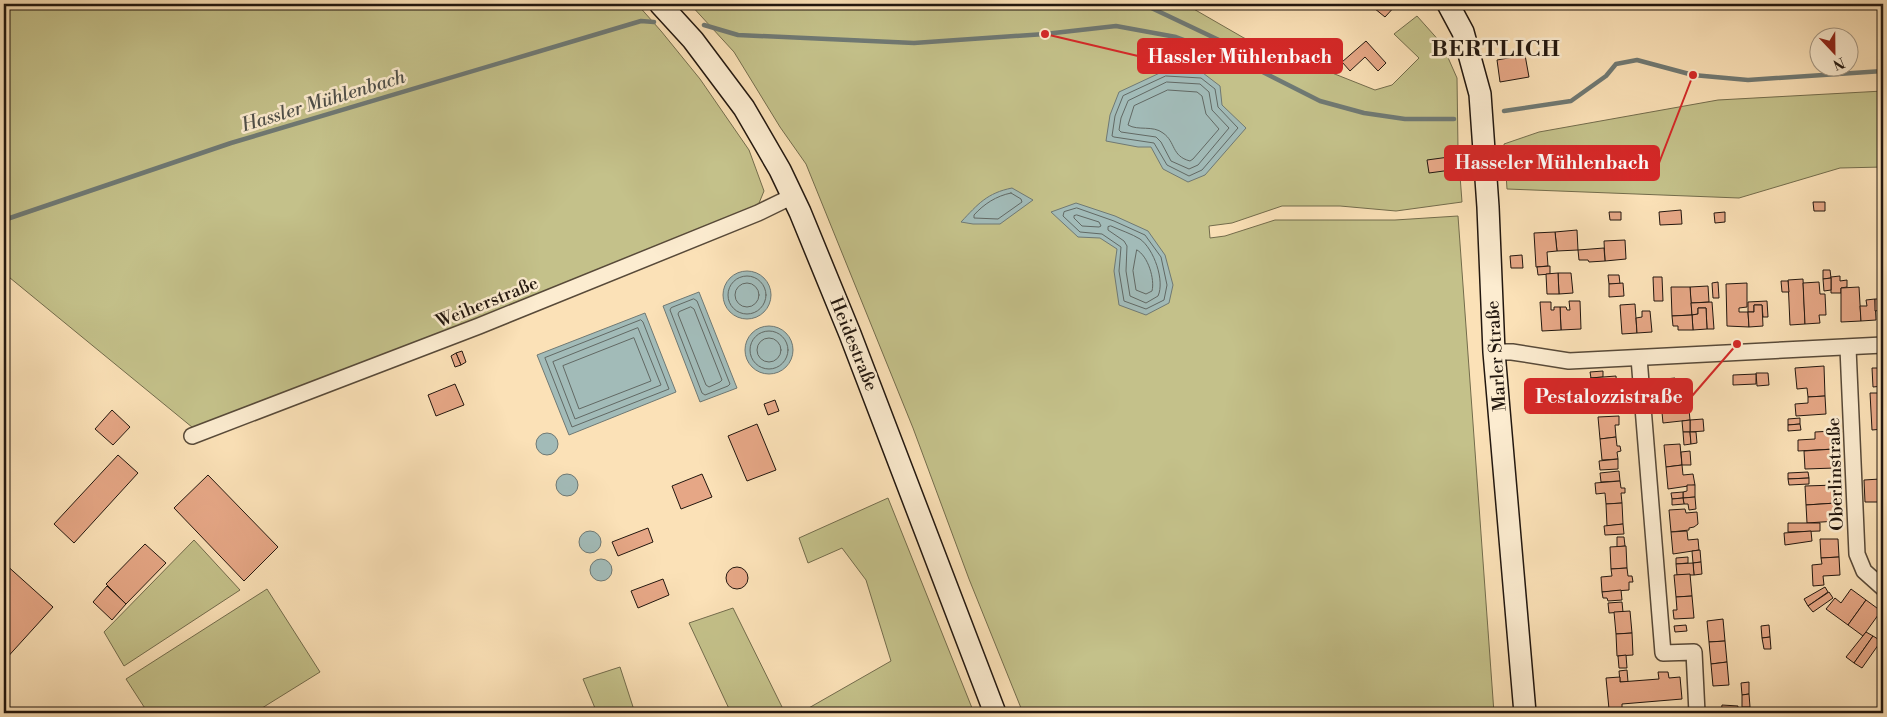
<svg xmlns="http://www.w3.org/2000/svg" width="1887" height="717" font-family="'Libre Bodoni',serif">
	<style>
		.green { fill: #c4c18a; stroke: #736c4c }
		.water { fill: #a2bbb8; stroke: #6f7974 }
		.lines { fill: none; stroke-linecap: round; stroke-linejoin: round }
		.shore { stroke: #626964; stroke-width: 1 }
		.stream { stroke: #6f7974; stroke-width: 4.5 }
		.building { fill: #e6a786; stroke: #22170f }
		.street-casing { stroke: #584a39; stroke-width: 18 }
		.secondary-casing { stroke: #22170f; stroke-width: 24 }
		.street { stroke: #fcecd0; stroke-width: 15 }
		.secondary { stroke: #fcecd0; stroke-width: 21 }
		.labels { text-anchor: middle; stroke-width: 5; stroke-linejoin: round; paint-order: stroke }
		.street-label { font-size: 18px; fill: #22170f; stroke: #fcecd0 }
		.water-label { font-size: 19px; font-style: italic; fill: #4f504a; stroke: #fcecd0 }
		.district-label { font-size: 22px; font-weight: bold; letter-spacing: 1px; fill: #22170f; stroke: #fcecd0 }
		.leader { fill: none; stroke: #d62828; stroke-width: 2 }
		.callout-dot { fill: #d62828; stroke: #fcecd0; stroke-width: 2 }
		.callout { fill: #d62828; stroke: #d62828; stroke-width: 2 }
		.callout-label { font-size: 19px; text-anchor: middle; font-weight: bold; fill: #fff }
	</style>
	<rect width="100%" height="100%" fill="#fbe1b7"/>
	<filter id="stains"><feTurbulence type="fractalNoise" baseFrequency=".004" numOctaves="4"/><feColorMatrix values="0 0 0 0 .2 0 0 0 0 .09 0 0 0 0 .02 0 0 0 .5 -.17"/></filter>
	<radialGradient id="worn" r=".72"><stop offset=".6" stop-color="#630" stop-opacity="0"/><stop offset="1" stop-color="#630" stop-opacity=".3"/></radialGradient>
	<g class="green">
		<path d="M 19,4 L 637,4 L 661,31 L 700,79 L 749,150 L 764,191 L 757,208 L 198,432 L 4,273 L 4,8 Z"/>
		<path d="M 690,4 L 1185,4 L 1244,38 L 1375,90 L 1392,85 L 1419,58 L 1394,34 L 1417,16 L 1442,44 L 1457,78 L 1458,149 L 1462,202 L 1396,211 L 1340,206 L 1282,206 L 1232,223 L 1209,226 L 1210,238 L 1225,236 L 1275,220 L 1395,220 L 1458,216 L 1494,713 L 1023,713 L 969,579 L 913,428 L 806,164 L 780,127 L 734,52 Z"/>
		<path d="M 1883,91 L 1883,167 L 1840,168 L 1739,198 L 1507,189 L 1504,144 L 1539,132 L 1718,100 Z"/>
		<path d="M 888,498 L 974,713 L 800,713 L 891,661 L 866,580 L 842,548 L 808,563 L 799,538 Z"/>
		<path d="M 194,540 L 240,590 L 124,666 L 104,632 Z"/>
		<path d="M 267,589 L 320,672 L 254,713 L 148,713 L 126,679 Z"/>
		<path d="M 733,608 L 785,713 L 731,713 L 689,623 Z"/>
		<path d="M 620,667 L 635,713 L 597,713 L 583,679 Z"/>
	</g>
	<g class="water">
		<path d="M 1164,71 L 1203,73 L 1220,86 L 1222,105 L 1246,128 L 1205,175 L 1188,182 L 1163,169 L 1151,147 L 1138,147 L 1106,141 L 1110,115 L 1119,92 Z"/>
		<path d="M 1012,188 L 1033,200 L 1000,224 L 973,224 L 961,222 C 978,204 987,193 1012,188 Z"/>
		<path d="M 1076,203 L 1115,216 L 1148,231 L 1165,255 L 1173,285 L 1169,303 L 1146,315 L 1119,305 L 1114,271 L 1117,249 L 1100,238 L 1078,237 L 1051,212 Z"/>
		<circle cx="747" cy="295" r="24"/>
		<path d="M 699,292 L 737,388 L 700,402 L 663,306 Z"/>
		<path d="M 645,313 L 676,392 L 569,435 L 537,355 Z"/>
		<circle cx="769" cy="350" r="24"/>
		<circle cx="547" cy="444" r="11"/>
		<circle cx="567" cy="485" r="11"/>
		<circle cx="590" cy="542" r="11"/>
		<circle cx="601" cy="570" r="11"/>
	</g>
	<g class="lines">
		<g class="shore">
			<path d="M 1166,76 L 1201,78 L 1215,89 L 1218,107 L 1238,128 L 1202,170 L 1189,176 L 1167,165 L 1154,143 L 1114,137 L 1112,136 L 1115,116 L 1123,96 Z"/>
			<path d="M 1167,82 L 1200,84 L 1209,92 L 1212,110 L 1229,128 L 1198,165 L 1189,169 L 1171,161 L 1161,142 L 1156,137 L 1121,132 L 1119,130 L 1121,118 L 1128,101 Z"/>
			<path d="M 1168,90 L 1197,92 L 1202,96 L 1206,114 L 1219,129 L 1193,159 L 1190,161 C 1171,156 1176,142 1163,133 C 1153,125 1138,131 1128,125 L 1134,106 Z"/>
			<path d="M 1011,193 L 1021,199 L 1022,202 L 998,219 L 974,218 L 974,215 C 984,204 996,196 1011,193 Z"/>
			<path d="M 1077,208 L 1114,221 L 1145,235 L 1161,257 L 1167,285 L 1164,300 L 1146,309 L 1124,301 L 1119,271 L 1121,247 L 1102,234 L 1080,232 L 1063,216 L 1064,212 Z"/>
			<path d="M 1077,215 L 1099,222 L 1101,226 L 1099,227 L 1082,226 L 1074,218 L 1074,216 Z"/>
			<path d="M 1111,226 C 1120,230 1132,234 1140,239 C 1154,249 1165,281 1158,296 L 1146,303 L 1130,296 L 1126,271 L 1127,246 L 1124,241 L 1108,230 L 1108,227 Z"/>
			<path d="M 1137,250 C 1148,256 1155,279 1152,291 L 1146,294 L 1136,290 L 1133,271 Z"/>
			<circle cx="747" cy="295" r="19"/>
			<circle cx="747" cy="295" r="12"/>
			<path d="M 694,299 L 697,301 L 730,384 L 728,386 L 705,395 L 702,393 L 670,310 L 671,308 Z"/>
			<path d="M 691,307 L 694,309 L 722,380 L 720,382 L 709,387 L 706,385 L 678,314 L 679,312 Z"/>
			<path d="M 641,320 L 643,322 L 669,389 L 572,427 L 545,358 Z"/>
			<path d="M 638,328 L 661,385 L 575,419 L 553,362 Z"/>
			<circle cx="769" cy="350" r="19"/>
			<circle cx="769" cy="350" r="12"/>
			<path d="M 634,338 L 651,381 L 579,409 L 563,366 Z"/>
		</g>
		<g class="stream">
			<path d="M 1143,4 L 1221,41 L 1243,61"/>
			<path d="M 704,25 L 738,35 L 914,43 L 1045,34 L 1116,26 L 1176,37 L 1245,63 L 1320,101 L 1364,113 L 1405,119 L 1454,119"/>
			<path d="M 1504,111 L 1571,101 L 1606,76 L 1616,64 L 1637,60 L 1693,75 L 1748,80 L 1883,71"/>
			<path d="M 4,220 L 231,143 L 641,21 L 654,22"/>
		</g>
	</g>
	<g class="building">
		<path d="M 1369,4 L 1397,4 L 1385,17 Z"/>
		<path d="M 1366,41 L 1386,63 L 1378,71 L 1365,57 L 1350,71 L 1342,62 Z"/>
		<path d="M 1525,55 L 1529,77 L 1500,82 L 1497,60 Z"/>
		<path d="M 1449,157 L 1451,170 L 1429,173 L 1427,160 Z"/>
		<path d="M 1813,202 L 1825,202 L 1825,211 L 1814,211 Z"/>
		<path d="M 1681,210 L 1682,224 L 1660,225 L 1659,212 Z"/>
		<path d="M 1609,212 L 1621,212 L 1621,220 L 1610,220 Z"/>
		<path d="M 1725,212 L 1725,222 L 1715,223 L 1714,213 Z"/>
		<path d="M 1577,230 L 1578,250 L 1557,251 L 1555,232 Z"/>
		<path d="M 1555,232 L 1557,251 L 1547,252 L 1548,266 L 1536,267 L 1534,233 Z"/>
		<path d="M 1625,240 L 1626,259 L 1605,261 L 1604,241 Z"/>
		<path d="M 1604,248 L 1605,261 L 1589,262 L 1588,260 L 1579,260 L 1578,250 Z"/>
		<path d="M 1522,255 L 1523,268 L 1511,268 L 1510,256 Z"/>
		<path d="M 1550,266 L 1550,274 L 1538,275 L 1537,267 Z"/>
		<path d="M 1823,270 L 1830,270 L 1831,278 L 1823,279 Z"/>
		<path d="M 1558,273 L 1571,273 L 1573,293 L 1559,294 Z"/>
		<path d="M 1558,273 L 1559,294 L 1547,294 L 1546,274 Z"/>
		<path d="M 1608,275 L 1619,275 L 1620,284 L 1609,284 Z"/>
		<path d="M 1840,276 L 1840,281 L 1847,280 L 1847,287 L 1841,288 L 1841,293 L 1831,293 L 1831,277 Z"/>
		<path d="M 1653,277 L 1662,277 L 1663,301 L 1654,301 Z"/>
		<path d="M 1831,278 L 1831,290 L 1824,291 L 1823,279 Z"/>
		<path d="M 1803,279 L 1805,324 L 1790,325 L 1788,280 Z"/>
		<path d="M 1781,281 L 1788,281 L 1789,292 L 1782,292 Z"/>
		<path d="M 1718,282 L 1719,298 L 1713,298 L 1712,283 Z"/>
		<path d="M 1819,282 L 1820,294 L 1825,294 L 1826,315 L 1819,315 L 1820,323 L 1805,324 L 1803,283 Z"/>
		<path d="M 1623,283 L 1624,296 L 1609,297 L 1609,284 Z"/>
		<path d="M 1747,283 L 1747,307 L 1739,308 L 1739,312 L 1748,312 L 1749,327 L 1727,326 L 1726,284 Z"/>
		<path d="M 1708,286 L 1709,302 L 1691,303 L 1690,287 Z"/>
		<path d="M 1671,287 L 1690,287 L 1692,315 L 1672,316 Z"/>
		<path d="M 1859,287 L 1861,321 L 1841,322 L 1841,288 Z"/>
		<path d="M 1875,299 L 1876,320 L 1861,321 L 1860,306 L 1867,306 L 1866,300 Z"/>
		<path d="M 1875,299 L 1880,299 L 1881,310 L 1875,311 Z"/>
		<path d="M 1569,301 L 1580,301 L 1581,329 L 1561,330 L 1560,307 L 1566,307 L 1567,310 L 1570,310 Z"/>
		<path d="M 1767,301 L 1768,317 L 1763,317 L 1762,305 L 1754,305 L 1754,312 L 1748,312 L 1748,302 Z"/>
		<path d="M 1540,302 L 1551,302 L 1551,310 L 1554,310 L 1554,307 L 1560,307 L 1561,330 L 1542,331 Z"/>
		<path d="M 1712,302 L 1714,329 L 1707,329 L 1706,308 L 1698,308 L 1698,314 L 1692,315 L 1691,303 Z"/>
		<path d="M 1635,304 L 1637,333 L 1622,334 L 1620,305 Z"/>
		<path d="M 1754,305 L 1762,305 L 1763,326 L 1749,327 L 1748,312 L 1754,312 Z"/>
		<path d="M 1698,308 L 1706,308 L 1707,329 L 1693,330 L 1692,315 L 1698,314 Z"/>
		<path d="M 1642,311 L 1650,311 L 1652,332 L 1637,333 L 1636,318 L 1642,317 Z"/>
		<path d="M 1692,315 L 1693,330 L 1678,330 L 1678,326 L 1673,326 L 1672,316 Z"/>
		<path d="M 462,351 L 466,362 L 461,365 L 456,353 Z"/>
		<path d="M 456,353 L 461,365 L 455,367 L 451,356 Z"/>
		<path d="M 1824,366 L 1825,396 L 1808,397 L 1807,388 L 1797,389 L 1795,368 Z"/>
		<path d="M 1872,368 L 1883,368 L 1883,386 L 1873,387 Z"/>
		<path d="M 1603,371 L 1603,377 L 1591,378 L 1590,372 Z"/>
		<path d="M 1756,373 L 1768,373 L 1769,385 L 1757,386 Z"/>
		<path d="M 1756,374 L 1756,384 L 1733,385 L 1733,375 Z"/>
		<path d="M 1616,376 L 1617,389 L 1591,391 L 1590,378 Z"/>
		<path d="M 1675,378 L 1676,385 L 1688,384 L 1689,399 L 1661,402 L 1660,389 L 1656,389 L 1655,380 Z"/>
		<path d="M 455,384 L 464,405 L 436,416 L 428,395 Z"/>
		<path d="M 1870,393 L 1882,393 L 1883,429 L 1872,430 Z"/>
		<path d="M 1825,396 L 1826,414 L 1796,416 L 1795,404 L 1808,403 L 1808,397 Z"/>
		<path d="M 1688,399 L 1690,420 L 1663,423 L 1661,402 Z"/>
		<path d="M 775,400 L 779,411 L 768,415 L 764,404 Z"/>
		<path d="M 112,410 L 130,427 L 113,445 L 95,429 Z"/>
		<path d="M 1619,416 L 1619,425 L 1615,425 L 1616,437 L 1600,439 L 1598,417 Z"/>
		<path d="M 1800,418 L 1800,424 L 1788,425 L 1788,419 Z"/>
		<path d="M 1703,419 L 1704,431 L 1690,432 L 1690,420 Z"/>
		<path d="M 1690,420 L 1690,432 L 1683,432 L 1682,421 Z"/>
		<path d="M 757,424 L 776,470 L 747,481 L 728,436 Z"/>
		<path d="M 1800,424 L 1801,430 L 1788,431 L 1788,425 Z"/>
		<path d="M 1833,431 L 1834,449 L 1798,451 L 1798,440 L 1815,439 L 1815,432 Z"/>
		<path d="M 1683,432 L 1690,432 L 1691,444 L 1684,445 Z"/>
		<path d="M 1690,432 L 1696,432 L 1697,443 L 1691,444 Z"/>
		<path d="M 1616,437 L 1617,446 L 1620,446 L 1621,451 L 1617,452 L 1618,459 L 1602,460 L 1600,439 Z"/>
		<path d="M 1680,444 L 1682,465 L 1666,467 L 1664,445 Z"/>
		<path d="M 1834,449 L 1835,468 L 1805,469 L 1804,451 Z"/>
		<path d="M 1690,451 L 1691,465 L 1682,465 L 1681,452 Z"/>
		<path d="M 118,455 L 138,473 L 74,543 L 54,524 Z"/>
		<path d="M 1618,459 L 1618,469 L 1600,470 L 1599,461 Z"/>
		<path d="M 1682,465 L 1683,475 L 1693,474 L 1695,485 L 1668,489 L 1666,467 Z"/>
		<path d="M 1619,471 L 1620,481 L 1601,482 L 1600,473 Z"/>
		<path d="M 1808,472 L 1809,478 L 1788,479 L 1788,473 Z"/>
		<path d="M 702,474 L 712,497 L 681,509 L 672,486 Z"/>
		<path d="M 208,475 L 278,547 L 244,581 L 174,508 Z"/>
		<path d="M 1809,478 L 1809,484 L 1789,485 L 1788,479 Z"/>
		<path d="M 1880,479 L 1881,502 L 1865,502 L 1864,480 Z"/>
		<path d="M 1620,481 L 1621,488 L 1625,488 L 1625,493 L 1621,493 L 1622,503 L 1606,504 L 1605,493 L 1596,494 L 1595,483 Z"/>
		<path d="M 1687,485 L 1695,485 L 1695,497 L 1683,498 L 1683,492 L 1687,491 Z"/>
		<path d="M 1836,485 L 1836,503 L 1806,505 L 1805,486 Z"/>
		<path d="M 1683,492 L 1683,498 L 1672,499 L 1671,493 Z"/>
		<path d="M 1695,497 L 1696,509 L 1689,510 L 1688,504 L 1684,504 L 1683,498 Z"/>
		<path d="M 1683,498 L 1684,504 L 1672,505 L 1672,499 Z"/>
		<path d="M 1622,503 L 1623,524 L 1607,526 L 1606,504 Z"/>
		<path d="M 1836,503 L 1837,521 L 1807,523 L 1806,505 Z"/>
		<path d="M 1685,509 L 1686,513 L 1697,512 L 1698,524 L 1694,527 L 1689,528 L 1689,530 L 1671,532 L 1669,510 Z"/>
		<path d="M 1788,523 L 1820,523 L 1820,531 L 1788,532 Z"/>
		<path d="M 1623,524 L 1624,534 L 1605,535 L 1604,526 Z"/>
		<path d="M 648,528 L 653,542 L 618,556 L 612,542 Z"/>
		<path d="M 1687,531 L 1688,540 L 1698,539 L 1699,550 L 1673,554 L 1671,532 Z"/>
		<path d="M 1811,531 L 1812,541 L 1785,545 L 1784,533 Z"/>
		<path d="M 1617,537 L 1624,537 L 1625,546 L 1617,547 Z"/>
		<path d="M 1820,539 L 1838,539 L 1839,557 L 1821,558 Z"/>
		<path d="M 145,544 L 166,563 L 126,604 L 106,584 Z"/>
		<path d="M 1626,546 L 1627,568 L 1611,569 L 1610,547 Z"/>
		<path d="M 1700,550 L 1701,562 L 1693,563 L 1692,551 Z"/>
		<path d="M 1688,557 L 1688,563 L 1676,564 L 1676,558 Z"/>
		<path d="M 1839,557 L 1840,575 L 1823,576 L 1824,585 L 1813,586 L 1812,565 L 1822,564 L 1821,558 Z"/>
		<path d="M 1701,562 L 1702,574 L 1694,575 L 1693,563 Z"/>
		<path d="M 4,563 L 53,607 L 4,661 Z"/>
		<path d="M 1693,563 L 1694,575 L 1677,575 L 1676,564 Z"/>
		<circle cx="737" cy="578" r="11"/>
		<path d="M 1627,568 L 1628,576 L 1632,576 L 1633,582 L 1629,582 L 1629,590 L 1602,592 L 1601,577 L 1612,576 L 1611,569 Z"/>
		<path d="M 1690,574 L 1692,596 L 1676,597 L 1674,575 Z"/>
		<path d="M 663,579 L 669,595 L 638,608 L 631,591 Z"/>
		<path d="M 107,586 L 126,604 L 112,620 L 93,602 Z"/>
		<path d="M 1825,587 L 1828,592 L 1808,606 L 1804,599 Z"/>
		<path d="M 1851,589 L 1866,600 L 1848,625 L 1826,609 L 1835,598 L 1841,603 Z"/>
		<path d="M 1621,590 L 1622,600 L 1608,601 L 1607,598 L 1603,598 L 1602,592 Z"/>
		<path d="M 1829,592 L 1833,598 L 1813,612 L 1808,606 Z"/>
		<path d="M 1692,596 L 1694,618 L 1674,619 L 1673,610 L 1677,610 L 1676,597 Z"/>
		<path d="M 1866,600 L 1881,611 L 1863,636 L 1848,625 Z"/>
		<path d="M 1622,602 L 1623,612 L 1609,613 L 1608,603 Z"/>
		<path d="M 1630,611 L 1632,633 L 1616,634 L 1614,612 Z"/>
		<path d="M 1723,619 L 1725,641 L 1709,642 L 1707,621 Z"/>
		<path d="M 1686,625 L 1687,631 L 1675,632 L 1674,626 Z"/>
		<path d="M 1769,625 L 1770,637 L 1762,638 L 1761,626 Z"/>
		<path d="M 1866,632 L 1873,636 L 1854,663 L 1846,657 Z"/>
		<path d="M 1632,633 L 1633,655 L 1617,656 L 1616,634 Z"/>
		<path d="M 1873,636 L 1881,641 L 1862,668 L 1854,663 Z"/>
		<path d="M 1770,637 L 1771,649 L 1764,649 L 1762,638 Z"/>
		<path d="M 1725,641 L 1727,662 L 1711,664 L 1709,642 Z"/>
		<path d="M 1626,655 L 1627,668 L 1619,668 L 1618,656 Z"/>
		<path d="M 1727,662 L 1729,685 L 1713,686 L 1711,664 Z"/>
		<path d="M 1627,670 L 1628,682 L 1620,682 L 1619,671 Z"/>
		<path d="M 1658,672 L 1668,672 L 1669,678 L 1680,677 L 1682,699 L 1622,704 L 1622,708 L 1609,709 L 1606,678 L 1620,677 L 1620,682 L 1659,679 Z"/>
		<path d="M 1749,682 L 1749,694 L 1742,695 L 1741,683 Z"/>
		<path d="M 1749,694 L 1750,707 L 1742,707 L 1742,695 Z"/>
		<path d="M 1722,705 L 1738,706 L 1737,713 L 1721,713 Z"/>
	</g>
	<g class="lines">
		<g class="street-casing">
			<g id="street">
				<path d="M 1848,348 L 1857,554 L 1864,571 L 1883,588"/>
				<path d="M 1494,352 L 1512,352 L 1569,361 L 1883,345"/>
				<path d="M 1639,358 L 1663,653 L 1694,652 L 1697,713"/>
				<path d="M 192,436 L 479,326 L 758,213 L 793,196"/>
			</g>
		</g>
		<g class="secondary-casing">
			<g id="secondary">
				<path d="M 660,4 L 693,40 L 744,108 L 780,170 L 800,212 L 850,334 L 995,713"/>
				<path d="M 1448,4 L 1463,32 L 1480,94 L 1488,207 L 1494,352 L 1525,713"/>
			</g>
		</g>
		<use href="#street" class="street"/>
		<use href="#secondary" class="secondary"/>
	</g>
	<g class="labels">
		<g class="street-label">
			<text transform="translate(487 302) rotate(-22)" y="6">Weiherstraße</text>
			<text transform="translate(854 344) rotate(68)" y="6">Heidestraße</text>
			<text transform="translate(1496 356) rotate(-94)" y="6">Marler Straße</text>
			<text transform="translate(1835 474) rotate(-92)" y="6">Oberlinstraße</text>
		</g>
		<g class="water-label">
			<text transform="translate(323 100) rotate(-17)" y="7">Hassler Mühlenbach</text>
		</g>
		<g class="district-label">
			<text x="1496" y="56">BERTLICH</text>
		</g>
	</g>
	<path class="leader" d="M1045 34L1138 56M1693 75L1659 163M1737 344L1692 396"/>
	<g class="callout-dot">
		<circle cx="1045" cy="34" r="5"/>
		<circle cx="1693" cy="75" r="5"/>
		<circle cx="1737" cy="344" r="5"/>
	</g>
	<g class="callout">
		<rect x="1138" y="39" width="204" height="34" rx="5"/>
		<rect x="1445" y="146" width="214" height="34" rx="5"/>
		<rect x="1525" y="379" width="167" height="34" rx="5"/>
	</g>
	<g class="callout-label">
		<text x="1240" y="63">Hassler Mühlenbach</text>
		<text x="1552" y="169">Hasseler Mühlenbach</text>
		<text x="1609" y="403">Pestalozzistraße</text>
	</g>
	<rect width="1887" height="717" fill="none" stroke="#fbe1b7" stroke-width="20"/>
	<rect x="5" y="5" width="1877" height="707" fill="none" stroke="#22170f" stroke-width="2.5"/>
	<rect x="10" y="10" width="1867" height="697" fill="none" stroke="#22170f"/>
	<g transform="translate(1834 52) rotate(158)"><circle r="24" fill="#fcecd0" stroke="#a59783"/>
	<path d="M0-4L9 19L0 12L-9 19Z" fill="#8f2418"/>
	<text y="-8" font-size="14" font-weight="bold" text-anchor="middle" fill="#22170f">N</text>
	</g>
	<rect width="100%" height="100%" filter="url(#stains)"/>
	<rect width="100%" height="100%" fill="url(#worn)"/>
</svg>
